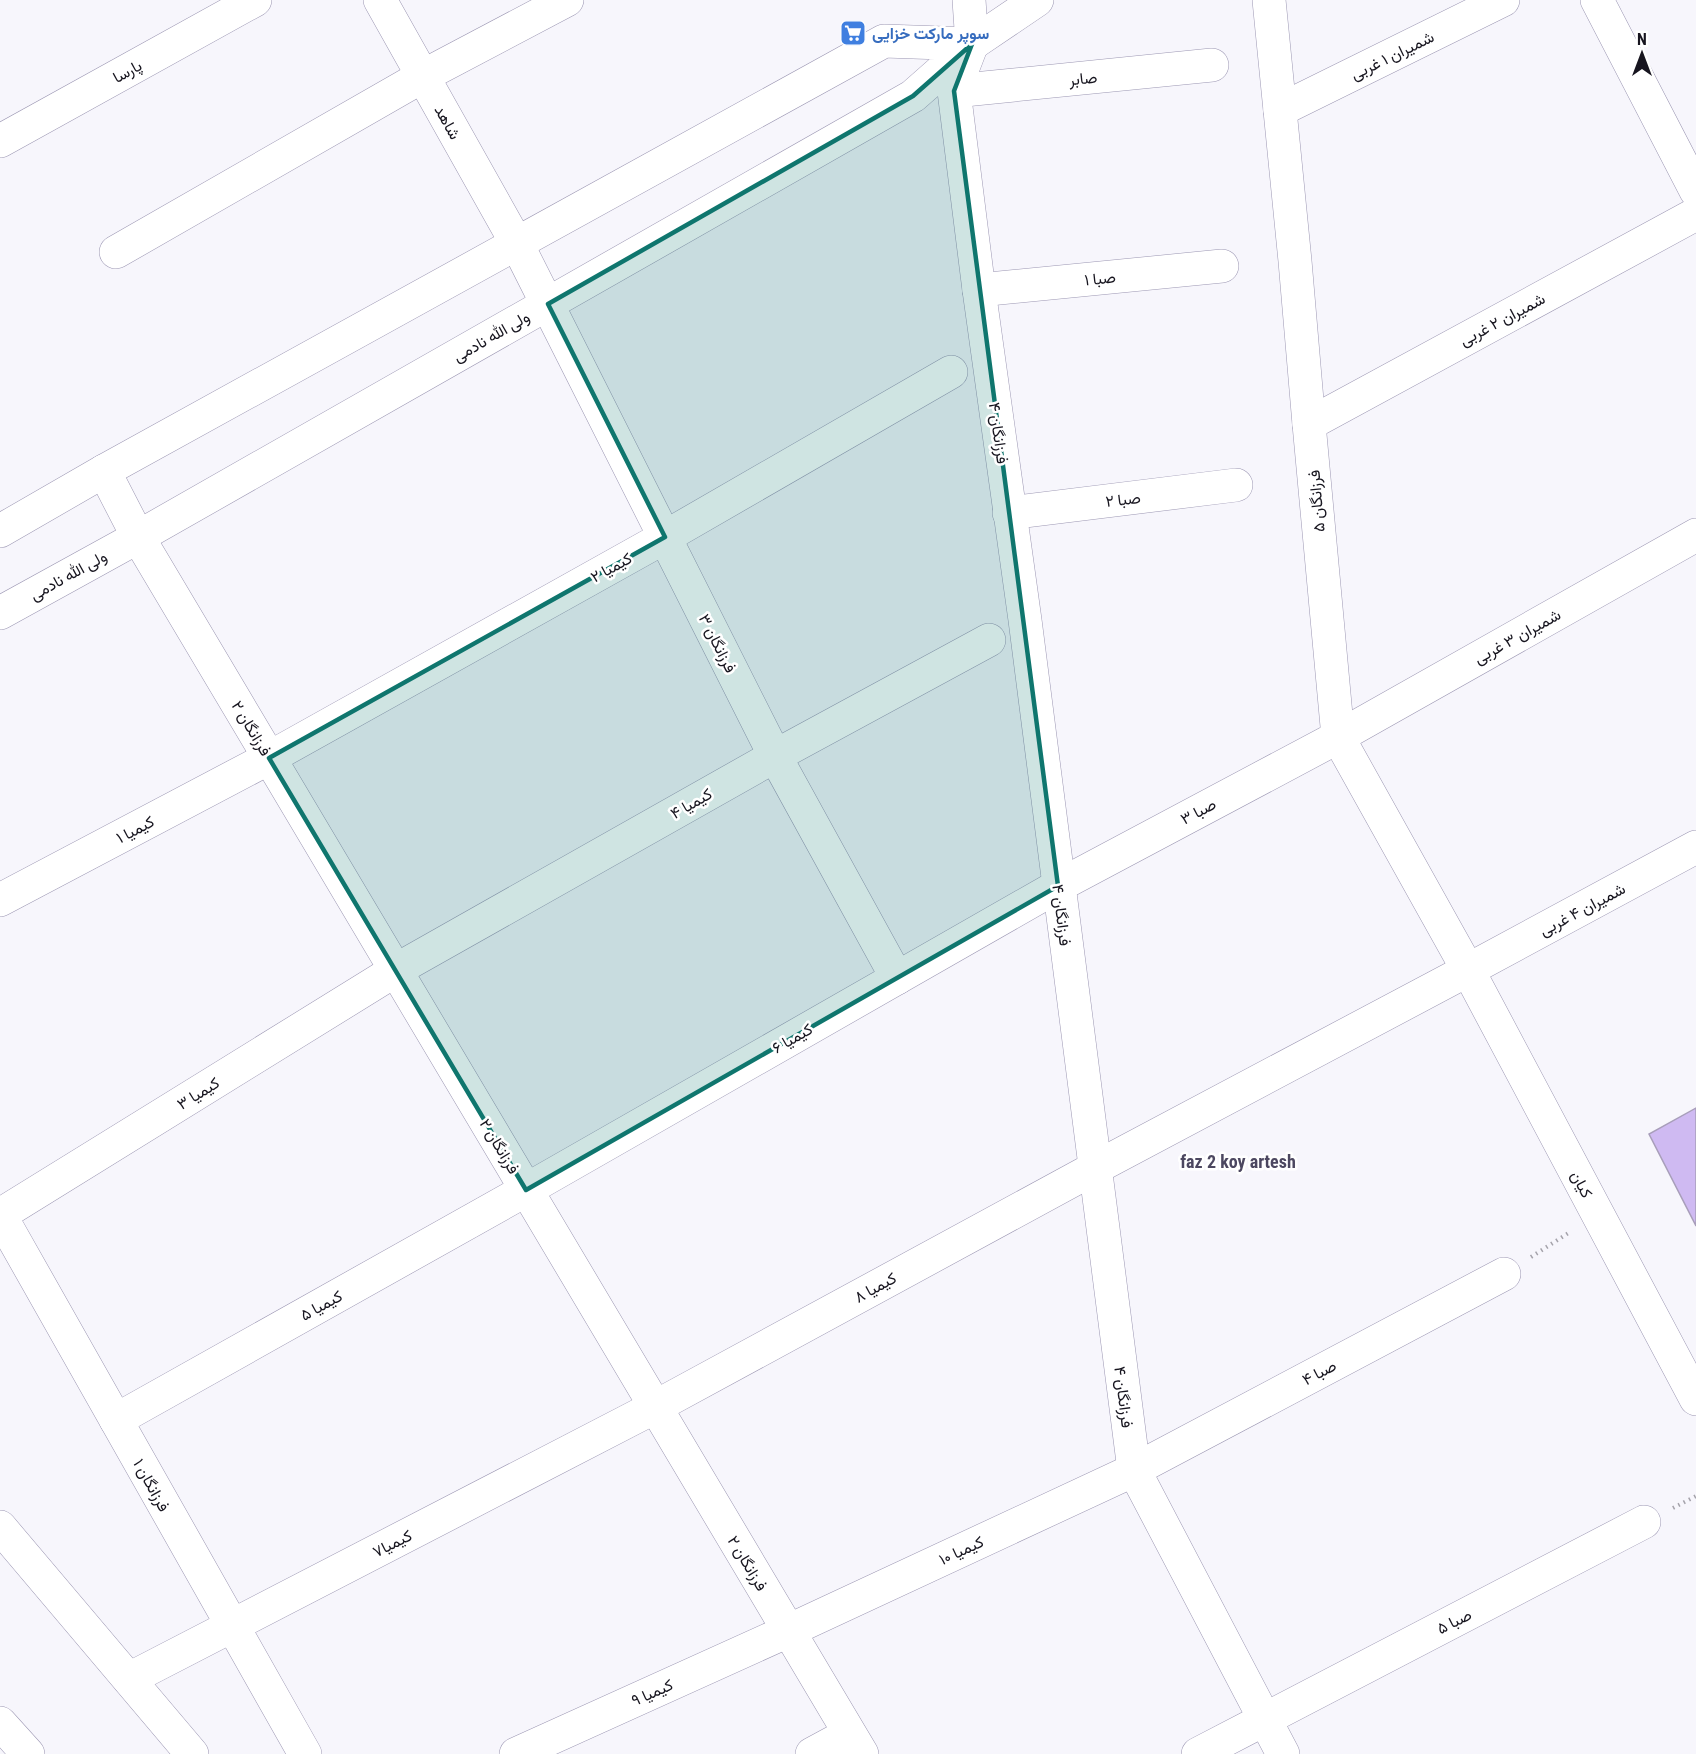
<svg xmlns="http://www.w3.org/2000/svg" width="1696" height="1754" font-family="'Roboto Condensed',Vazirmatn,sans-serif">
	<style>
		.building { fill: #cfbaf2; stroke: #a89eba; stroke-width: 1.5 }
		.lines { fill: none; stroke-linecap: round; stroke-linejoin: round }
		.minor-casing { stroke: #9c97b3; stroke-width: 34 }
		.path { stroke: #a5a3ab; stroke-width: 4; stroke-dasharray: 1.5 4.5; stroke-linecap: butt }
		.minor { stroke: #fff; stroke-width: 33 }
		.marked { fill: #0f766e; fill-opacity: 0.2; stroke: #0f766e; stroke-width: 4.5; stroke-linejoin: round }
		.labels { text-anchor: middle; stroke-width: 5; stroke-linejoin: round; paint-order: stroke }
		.shop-label { font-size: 16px; font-weight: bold; fill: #366cbe; stroke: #fff; text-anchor: start }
		.street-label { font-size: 16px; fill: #17151f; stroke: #fff }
		.neighbourhood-label { font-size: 18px; font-weight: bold; fill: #4c4760; stroke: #fff }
	</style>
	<rect width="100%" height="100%" fill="#f7f6fc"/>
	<path class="building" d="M 1696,1108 L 1696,1226 L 1649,1134 Z"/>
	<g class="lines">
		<g class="minor-casing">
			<g id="minor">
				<path d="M 380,0 L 517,244 L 775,756 L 897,978"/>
				<path d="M 969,0 L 972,44 L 954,91 L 979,290 L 1025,620 L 1134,1470 L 1283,1754"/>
				<path d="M 1269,0 L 1295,261 L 1309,424 L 1338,737 L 1468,970 L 1696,1399"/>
				<path d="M 1597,0 L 1696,191"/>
				<path d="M 972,44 L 1037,0"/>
				<path d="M 954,91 L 1212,65"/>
				<path d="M 1280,110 L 1503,0"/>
				<path d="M 0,141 L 255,0"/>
				<path d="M 116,252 L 423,76 L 567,0"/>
				<path d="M 979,290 L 1222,266"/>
				<path d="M 1309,424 L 1696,214"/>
				<path d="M 104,471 L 138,537 L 862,1754"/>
				<path d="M 1009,513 L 1236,485"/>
				<path d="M 0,531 L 104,471 L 884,41 L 972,44 L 913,96 L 138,537 L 0,613"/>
				<path d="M 0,900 L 269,758 L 665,537 L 951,372"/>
				<path d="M 0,1215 L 396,970 L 775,756 L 989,640"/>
				<path d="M 0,1215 L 305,1754"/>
				<path d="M 116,1420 L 526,1190 L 1058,886 L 1338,737 L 1696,535"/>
				<path d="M 0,1527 L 192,1754"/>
				<path d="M 129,1679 L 655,1407 L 1095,1168 L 1468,970 L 1696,847"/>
				<path d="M 0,1723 L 28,1754"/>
				<path d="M 516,1754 L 788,1631 L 1134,1470 L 1504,1274"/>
				<path d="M 812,1754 L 849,1734"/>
				<path d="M 1198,1754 L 1644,1522"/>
			</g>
		</g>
		<g class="path">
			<path d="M 1531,1257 L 1570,1232"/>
			<path d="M 1673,1508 L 1696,1496"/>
		</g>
		<use href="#minor" class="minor"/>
	</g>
	<path class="marked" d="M 972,44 L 954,91 L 1058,886 L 526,1190 L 269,758 L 665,537 L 548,304 L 913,96 Z"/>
	<defs>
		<g id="supermarket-square" transform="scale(1.35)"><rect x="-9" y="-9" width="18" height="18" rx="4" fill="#3f7fe0" stroke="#fff"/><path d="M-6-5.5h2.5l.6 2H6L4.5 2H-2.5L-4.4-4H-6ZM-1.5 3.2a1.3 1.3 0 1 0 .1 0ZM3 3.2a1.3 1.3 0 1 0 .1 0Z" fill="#fff"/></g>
	</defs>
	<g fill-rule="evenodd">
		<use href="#supermarket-square" x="853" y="33"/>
	</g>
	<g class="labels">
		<g class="shop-label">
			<text x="872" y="39">سوپر مارکت خزایی</text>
		</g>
		<g class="street-label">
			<text transform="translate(1392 55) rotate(-26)" y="6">شمیران ۱ غربی</text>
			<text transform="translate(127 71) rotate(-29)" y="6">پارسا</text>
			<text transform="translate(1083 78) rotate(-6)" y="6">صابر</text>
			<text transform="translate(448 122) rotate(61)" y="6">شاهد</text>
			<text transform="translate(1100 278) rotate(-6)" y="6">صبا ۱</text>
			<text transform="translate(1502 319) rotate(-28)" y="6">شمیران ۲ غربی</text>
			<text transform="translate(491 336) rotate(-30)" y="6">ولی الله نادمی</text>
			<text transform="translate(999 433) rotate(82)" y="6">فرزانگان ۴</text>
			<text transform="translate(1123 499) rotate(-7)" y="6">صبا ۲</text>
			<text transform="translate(1316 501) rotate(-95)" y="6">فرزانگان ۵</text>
			<text transform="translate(611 567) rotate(-29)" y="6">کیمیا ۲</text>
			<text transform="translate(68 575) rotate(-29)" y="6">ولی الله نادمی</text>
			<text transform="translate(1517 636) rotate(-29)" y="6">شمیران ۳ غربی</text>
			<text transform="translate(718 643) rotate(63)" y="6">فرزانگان ۳</text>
			<text transform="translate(252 728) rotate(59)" y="6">فرزانگان ۲</text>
			<text transform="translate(691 803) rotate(-30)" y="6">کیمیا ۴</text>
			<text transform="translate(1198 811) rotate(-28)" y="6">صبا ۳</text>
			<text transform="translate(135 829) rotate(-28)" y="6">کیمیا ۱</text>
			<text transform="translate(1582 909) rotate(-28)" y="6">شمیران ۴ غربی</text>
			<text transform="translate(1062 915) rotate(83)" y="6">فرزانگان ۴</text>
			<text transform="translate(792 1038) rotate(-30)" y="6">کیمیا ۶</text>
			<text transform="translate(198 1093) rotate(-32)" y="6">کیمیا ۳</text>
			<text transform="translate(500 1146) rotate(59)" y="6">فرزانگان ۲</text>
			<text transform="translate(1582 1184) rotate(62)" y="6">کیان</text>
			<text transform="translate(875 1287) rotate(-29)" y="6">کیمیا ۸</text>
			<text transform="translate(321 1305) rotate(-29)" y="6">کیمیا ۵</text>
			<text transform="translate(1319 1372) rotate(-28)" y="6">صبا ۴</text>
			<text transform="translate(1124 1397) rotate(83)" y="6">فرزانگان ۴</text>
			<text transform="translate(152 1485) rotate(61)" y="6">فرزانگان ۱</text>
			<text transform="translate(392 1543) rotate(-27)" y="6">کیمیا۷</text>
			<text transform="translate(961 1550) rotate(-25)" y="6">کیمیا ۱۰</text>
			<text transform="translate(748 1563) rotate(59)" y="6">فرزانگان ۲</text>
			<text transform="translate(1454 1621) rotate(-27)" y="6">صبا ۵</text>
			<text transform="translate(652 1692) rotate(-24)" y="6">کیمیا ۹</text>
		</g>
		<g class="neighbourhood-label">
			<text x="1238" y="1168">faz 2 koy artesh</text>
		</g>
	</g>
	<g transform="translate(1642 54)" stroke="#ffffff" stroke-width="4.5" paint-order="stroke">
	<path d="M0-4.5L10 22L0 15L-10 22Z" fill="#17151f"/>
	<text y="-9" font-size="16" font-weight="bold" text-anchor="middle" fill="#17151f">N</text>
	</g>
</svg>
